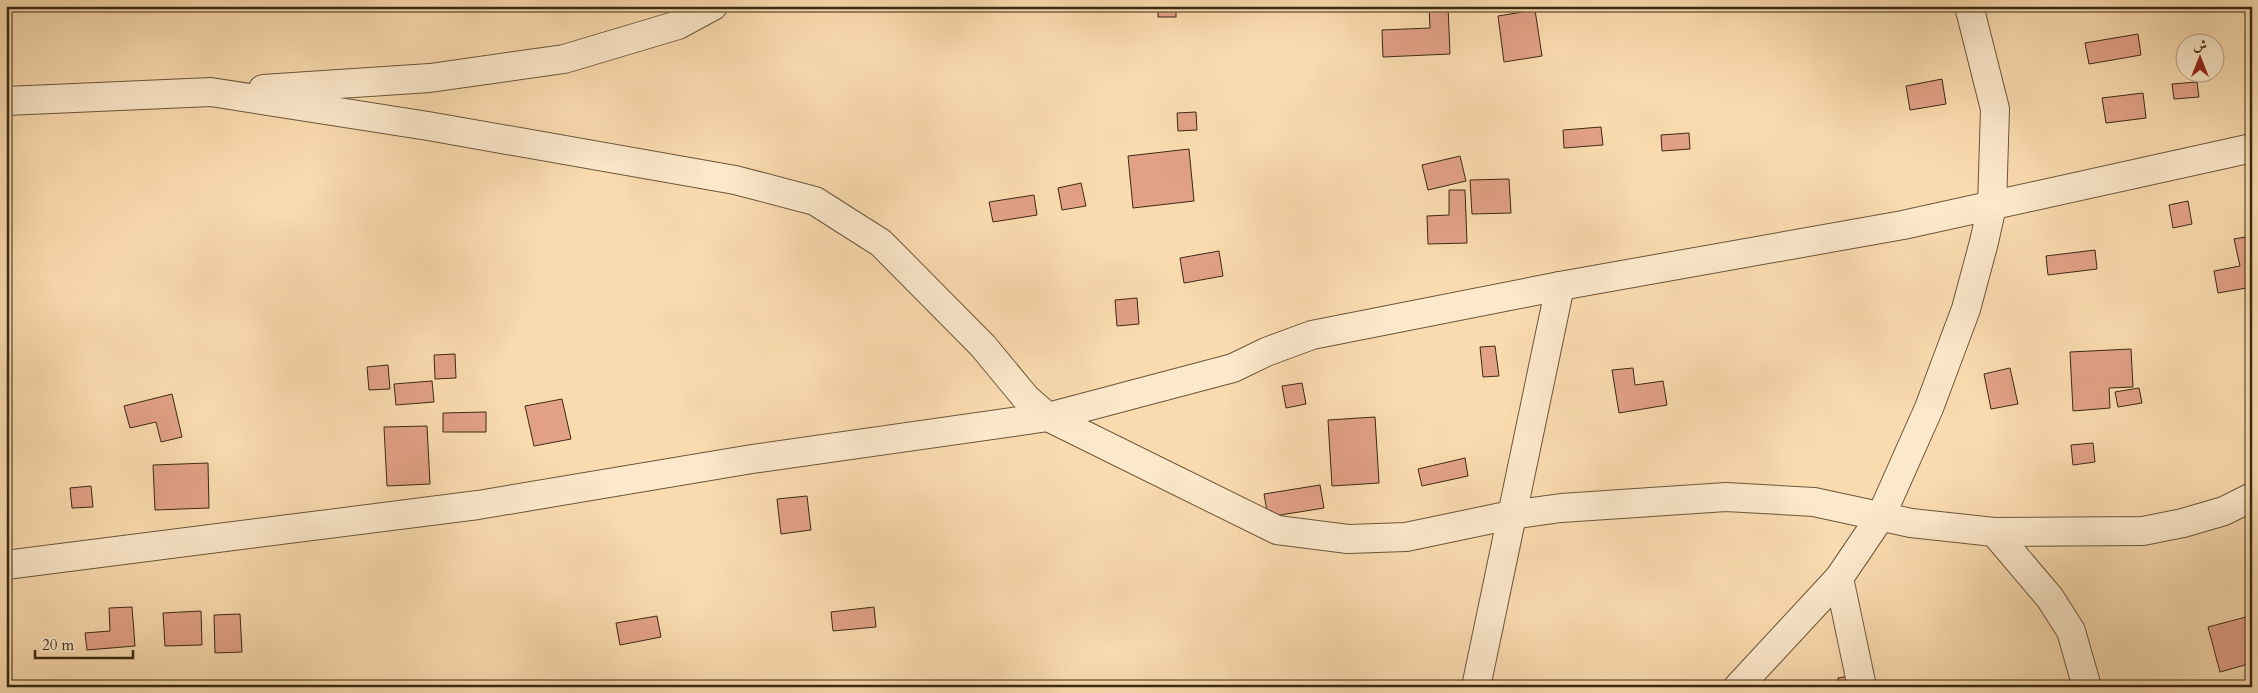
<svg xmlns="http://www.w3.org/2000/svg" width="2258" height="693" font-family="Cardo,Amiri,serif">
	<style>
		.building { fill: #e2a187; stroke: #3b2a12 }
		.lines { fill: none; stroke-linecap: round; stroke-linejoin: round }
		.street-casing { stroke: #6b5639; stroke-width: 30 }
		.street { stroke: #fce8cb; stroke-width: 28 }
	</style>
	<rect width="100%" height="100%" fill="#fadbaf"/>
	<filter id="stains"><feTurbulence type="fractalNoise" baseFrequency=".004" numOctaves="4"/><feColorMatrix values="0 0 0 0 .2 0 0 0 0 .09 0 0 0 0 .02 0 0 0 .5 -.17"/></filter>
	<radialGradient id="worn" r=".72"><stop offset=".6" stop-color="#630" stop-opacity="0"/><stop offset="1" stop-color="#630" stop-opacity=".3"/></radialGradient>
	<g class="building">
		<rect x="1158" y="6" width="18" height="11"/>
		<path d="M 1429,6 L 1448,6 L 1450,54 L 1383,57 L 1382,30 L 1430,28 Z"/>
		<path d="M 1535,10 L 1542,56 L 1504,62 L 1498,16 Z"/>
		<path d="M 2138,34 L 2141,55 L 2089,64 L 2085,43 Z"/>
		<path d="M 1942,79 L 1946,104 L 1910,110 L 1906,86 Z"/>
		<path d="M 2197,82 L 2199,97 L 2174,99 L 2172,84 Z"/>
		<path d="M 2143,93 L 2146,118 L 2106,123 L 2102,98 Z"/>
		<path d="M 1196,112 L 1197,130 L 1178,131 L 1177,113 Z"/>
		<path d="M 1601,127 L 1603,145 L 1564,148 L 1563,130 Z"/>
		<path d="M 1689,133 L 1690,149 L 1662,151 L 1661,135 Z"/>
		<path d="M 1189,149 L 1194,201 L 1133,208 L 1128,156 Z"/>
		<path d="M 1460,156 L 1466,181 L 1428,190 L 1422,165 Z"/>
		<path d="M 1509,179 L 1511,213 L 1472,214 L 1470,180 Z"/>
		<path d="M 1081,183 L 1086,206 L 1062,210 L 1058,188 Z"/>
		<path d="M 1449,190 L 1465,190 L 1467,243 L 1428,244 L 1427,216 L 1449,215 Z"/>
		<path d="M 1034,195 L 1037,215 L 993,222 L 989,202 Z"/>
		<path d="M 2188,201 L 2192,224 L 2173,228 L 2169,205 Z"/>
		<path d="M 2252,236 L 2252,287 L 2218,293 L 2214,271 L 2240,266 L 2234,239 Z"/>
		<path d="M 2095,250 L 2097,269 L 2048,275 L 2046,256 Z"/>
		<path d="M 1219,251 L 1223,276 L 1184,283 L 1180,258 Z"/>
		<path d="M 1137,298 L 1139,324 L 1117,326 L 1115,300 Z"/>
		<path d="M 1495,346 L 1499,376 L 1483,377 L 1480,347 Z"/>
		<path d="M 2131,349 L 2133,387 L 2109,388 L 2110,408 L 2073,411 L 2070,352 Z"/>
		<path d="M 455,354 L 456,378 L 435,379 L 434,355 Z"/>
		<path d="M 388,365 L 390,389 L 369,390 L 367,367 Z"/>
		<path d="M 1633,368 L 1635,385 L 1663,381 L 1667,405 L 1619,413 L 1612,370 Z"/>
		<path d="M 2010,368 L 2018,404 L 1991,409 L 1984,374 Z"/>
		<path d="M 432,381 L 434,402 L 396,405 L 394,384 Z"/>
		<path d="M 1302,383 L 1306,404 L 1286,408 L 1282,386 Z"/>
		<path d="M 2139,388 L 2142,403 L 2118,407 L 2115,392 Z"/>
		<path d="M 172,394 L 182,437 L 161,442 L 156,422 L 130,428 L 124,406 Z"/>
		<path d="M 562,399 L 571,439 L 534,446 L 525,406 Z"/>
		<path d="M 486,412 L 486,432 L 443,432 L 443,413 Z"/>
		<path d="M 1375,417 L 1379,483 L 1332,486 L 1328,420 Z"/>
		<path d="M 427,426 L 430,484 L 387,486 L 384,427 Z"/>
		<path d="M 2093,443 L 2095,462 L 2073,465 L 2071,445 Z"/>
		<path d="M 1465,458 L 1468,476 L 1422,486 L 1418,469 Z"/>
		<path d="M 208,463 L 209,508 L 155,510 L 153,465 Z"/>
		<path d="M 1320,485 L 1324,508 L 1268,517 L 1264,494 Z"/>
		<path d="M 91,486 L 93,507 L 72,508 L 70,488 Z"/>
		<path d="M 807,496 L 811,530 L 781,534 L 777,499 Z"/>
		<path d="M 132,607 L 135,646 L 87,650 L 85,633 L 110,631 L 109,608 Z"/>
		<path d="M 874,607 L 876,627 L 833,631 L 831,612 Z"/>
		<path d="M 201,611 L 202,645 L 165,646 L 163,613 Z"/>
		<path d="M 240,614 L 242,652 L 215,653 L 214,615 Z"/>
		<path d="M 657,616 L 661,637 L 620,645 L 616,623 Z"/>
		<path d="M 2246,617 L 2252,639 L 2252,663 L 2220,672 L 2208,627 Z"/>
		<path d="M 1860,674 L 1862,687 L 1840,687 L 1838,678 Z"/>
	</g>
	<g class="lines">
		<g class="street-casing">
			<g id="street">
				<path d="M 263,89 L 430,78 L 564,59 L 678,25 L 713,6"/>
				<path d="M 6,101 L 211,92 L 428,126 L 735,180 L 815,201 L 881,243 L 983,346 L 1026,398 L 1048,417 L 1277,530 L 1348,539 L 1406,537 L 1511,515 L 1561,508 L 1726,497 L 1814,502 L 1911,523 L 1994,532 L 2143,531 L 2183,523 L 2224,511 L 2252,497"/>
				<path d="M 1994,532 L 2050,598 L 2071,631 L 2087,687"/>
				<path d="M 6,565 L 478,505 L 752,459 L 1048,417 L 1233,368 L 1266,352 L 1312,335 L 1560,286 L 1903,225 L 2252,148"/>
				<path d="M 1839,578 L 1862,687"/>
				<path d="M 1476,687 L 1560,286"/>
				<path d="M 1738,687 L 1839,578 L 1881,516 L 1929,408 L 1966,309 L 1984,242 L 1992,206 L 1995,109 L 1969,6"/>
			</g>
		</g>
		<use href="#street" class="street"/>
	</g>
	<rect width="2258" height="693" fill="none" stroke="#fadbaf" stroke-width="25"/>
	<rect x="8" y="8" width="2243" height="678" fill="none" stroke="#3b2a12" stroke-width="2.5"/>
	<rect x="12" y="12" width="2233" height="668" fill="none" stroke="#3b2a12"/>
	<g transform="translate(2200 58)"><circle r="24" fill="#fce8cb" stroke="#af9c81"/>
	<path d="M0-4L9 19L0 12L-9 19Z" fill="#8f2418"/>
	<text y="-8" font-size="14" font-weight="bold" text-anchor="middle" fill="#3b2a12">ش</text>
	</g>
	<path d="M35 650v8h98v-8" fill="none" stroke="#3b2a12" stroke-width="2.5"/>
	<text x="42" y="650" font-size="15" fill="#3b2a12" stroke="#fce8cb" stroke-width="4" paint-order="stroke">20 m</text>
	<rect width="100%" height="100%" filter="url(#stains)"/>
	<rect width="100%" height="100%" fill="url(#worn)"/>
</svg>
